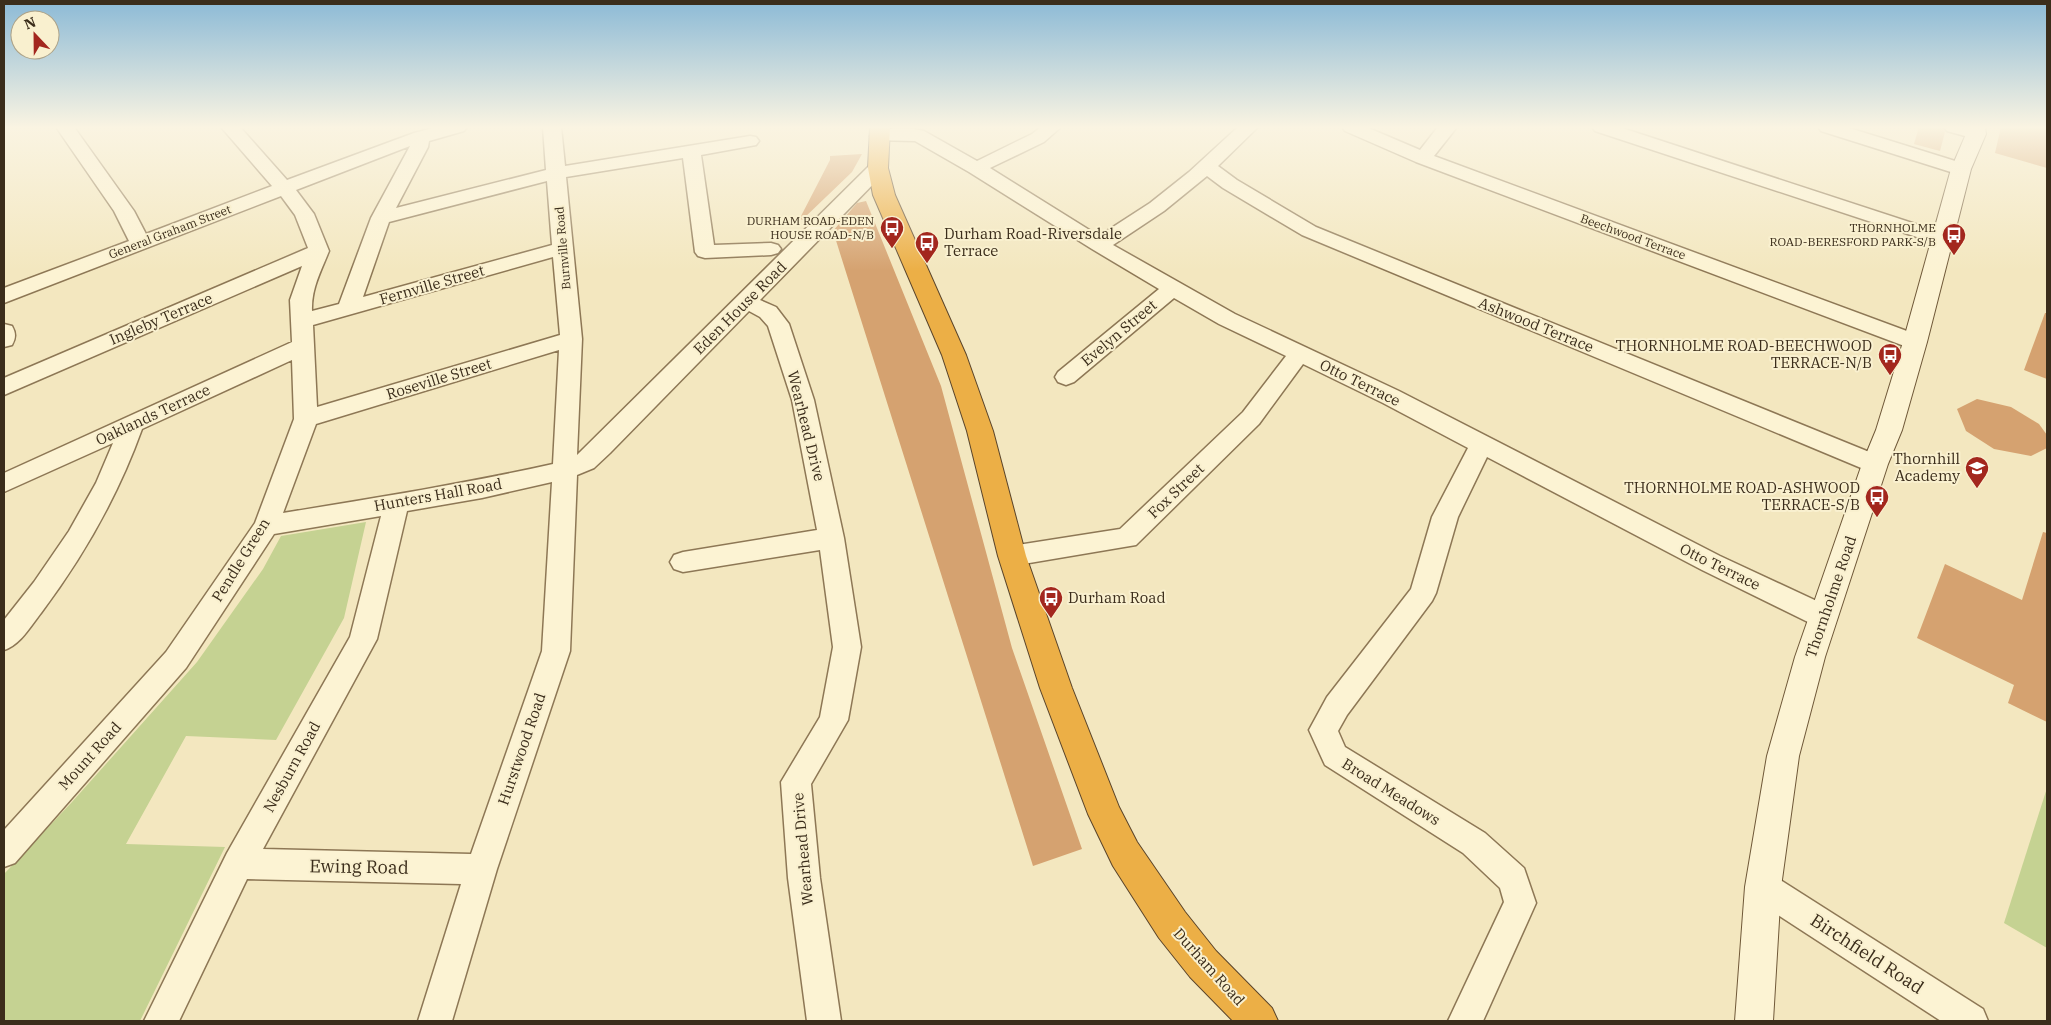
<svg xmlns="http://www.w3.org/2000/svg" width="2051" height="1025" font-family="'IBM Plex Serif',serif">
	<style>
		.green { fill: #c5d292 }
		.building { fill: #d5a270 }
		.lines { fill: none; stroke-linecap: round; stroke-linejoin: round }
		.street-casing { stroke: #8d7755; stroke-width: 3 }
		.secondary-casing { stroke: #6f5838; stroke-width: 2 }
		.highway-casing { stroke: #5a442a; stroke-width: 2 }
		.street { fill: #fcf3d3; fill-rule: evenodd }
		.secondary { fill: #fcf3d3; fill-rule: evenodd }
		.highway { fill: #ecaf46; fill-rule: evenodd }
		.labels { text-anchor: middle; stroke-width: 4; stroke-linejoin: round; paint-order: stroke }
		.far-poi-label { font-size: 12px; fill: #3b2d1b; stroke: #f9f0cf; text-anchor: end }
		.far-street-label { font-size: 12px; fill: #3b2d1b; stroke: #f9f0cf }
		.poi-label { font-size: 15px; fill: #3b2d1b; stroke: #f9f0cf; text-anchor: end }
		.street-label { font-size: 15px; fill: #3b2d1b; stroke: #f9f0cf }
		.near-street-label { font-size: 18px; fill: #3b2d1b; stroke: #f9f0cf }
	</style>
	<rect width="100%" height="100%" fill="#f3e7bf"/>
	<g class="green">
		<path d="M 366,522 L 344,618 L 276,740 L 186,736 L 126,844 L 225,847 L 140,1021 L 4,1021 L 4,874 L 72,802 L 197,662 L 263,569 L 281,536 Z"/>
		<path d="M 2047,788 L 2047,948 L 2004,923 Z"/>
	</g>
	<g class="building">
		<path d="M 1919,127 L 1942,127 L 1945,132 L 1940,151 L 1914,144 Z"/>
		<path d="M 2001,127 L 2047,127 L 2047,168 L 1995,153 Z"/>
		<path d="M 862,154 L 852,172 L 802,220 L 800,218 L 830,160 L 830,156 Z"/>
		<path d="M 866,201 L 941,386 L 1012,648 L 1082,849 L 1033,866 L 833,231 L 857,203 Z"/>
		<path d="M 2045,313 L 2047,313 L 2047,379 L 2024,370 Z"/>
		<path d="M 1977,399 L 2011,407 L 2039,424 L 2047,435 L 2047,448 L 2031,456 L 1994,449 L 1966,431 L 1957,409 Z"/>
		<path d="M 2043,532 L 2047,533 L 2047,722 L 2008,703 L 2014,685 L 1917,638 L 1945,564 L 2022,600 Z"/>
	</g>
	<g class="lines">
		<g class="street-casing">
			<g id="street">
				<path d="M 56,127 L 74,127 L 134,211 L 146,234 L 272,186 L 221,127 L 240,127 L 287,180 L 414,133 L 437,127 L 467,127 L 464,131 L 429,141 L 428,147 L 396,208 L 546,170 L 543,127 L 561,127 L 565,166 L 750,136 L 756,137 L 759,141 L 756,145 L 701,155 L 714,245 L 771,243 L 778,245 L 781,249 L 778,253 L 771,255 L 705,258 L 698,256 L 695,252 L 683,158 L 566,177 L 582,339 L 577,455 L 871,164 L 878,162 L 885,164 L 887,168 L 885,172 L 760,300 L 776,307 L 789,324 L 814,400 L 844,538 L 861,647 L 848,720 L 811,784 L 820,878 L 841,1021 L 807,1021 L 788,878 L 781,782 L 820,717 L 833,647 L 820,550 L 683,572 L 674,569 L 670,562 L 674,555 L 683,552 L 817,530 L 792,400 L 768,326 L 760,317 L 749,311 L 610,453 L 594,468 L 577,475 L 570,651 L 497,869 L 452,1021 L 418,1021 L 461,884 L 247,879 L 179,1021 L 144,1021 L 227,853 L 350,637 L 381,516 L 274,534 L 186,668 L 15,863 L 4,867 L 4,830 L 166,652 L 255,523 L 294,419 L 292,360 L 142,429 C 118,496 83,557 41,613 C 30,627 20,645 4,650 L 4,620 L 34,582 L 69,531 L 96,483 L 113,443 L 4,492 L 4,473 L 292,342 L 290,300 L 302,266 L 4,395 L 4,378 L 308,248 L 295,215 L 281,196 L 4,303 L 4,288 L 129,241 L 114,211 ZM 410,146 L 371,218 L 339,304 L 312,311 C 311,289 321,271 329,251 L 314,214 L 296,190 ZM 547,181 L 552,245 L 363,297 L 389,222 ZM 553,257 L 560,335 L 317,407 L 313,325 ZM 559,350 L 553,464 C 463,484 374,498 283,513 L 316,424 ZM 552,482 L 542,651 L 471,854 L 263,849 L 377,639 L 407,511 L 482,498 Z"/>
				<path d="M 1041,127 L 1061,127 L 1044,142 L 990,168 L 1099,236 L 1150,203 L 1189,172 L 1238,127 L 1258,127 L 1218,166 L 1237,180 L 1316,227 L 1884,458 L 1887,464 L 1884,470 L 1875,473 L 1866,470 L 1302,235 L 1223,188 L 1207,176 L 1164,211 L 1113,245 L 1235,314 L 1399,391 L 1720,556 L 1834,609 L 1837,617 L 1834,625 L 1824,628 L 1814,625 L 1702,570 L 1487,457 L 1458,517 L 1436,593 L 1432,601 L 1347,715 L 1338,731 L 1345,747 L 1485,833 L 1524,868 L 1536,903 L 1483,1021 L 1448,1021 L 1504,902 L 1500,888 L 1463,853 L 1325,765 L 1309,730 L 1327,697 L 1411,589 L 1432,517 L 1468,448 L 1383,403 L 1303,364 L 1259,424 L 1136,545 L 1012,566 L 1003,563 L 999,556 L 1003,549 L 1012,546 L 1120,529 L 1243,412 L 1286,356 L 1219,324 L 1174,298 L 1074,382 L 1066,385 L 1058,382 L 1055,377 L 1058,372 L 1159,289 L 1092,249 L 969,172 L 915,141 L 873,140 L 870,136 L 873,132 C 887,128 909,127 924,131 L 977,161 L 1032,134 Z"/>
				<path d="M 1342,127 L 1366,127 L 1420,150 L 1438,127 L 1457,127 L 1434,156 L 1923,337 L 1926,342 L 1923,347 L 1915,349 L 1907,347 L 1416,162 L 1345,131 Z"/>
				<path d="M 1592,127 L 1619,127 L 1949,235 L 1952,239 L 1949,243 L 1942,245 L 1935,243 L 1595,131 Z"/>
				<path d="M 1818,127 L 1846,127 L 1968,165 L 1970,169 L 1968,173 L 1961,175 L 1954,173 L 1821,131 Z"/>
				<path d="M 1944,127 C 1956,127 1977,123 1985,134 L 1982,138 L 1976,139 L 1947,131 Z"/>
				<path d="M 4,324 L 12,326 C 16,333 16,338 12,345 L 4,347 Z"/>
				<path d="M 1763,871 L 1774,876 L 1983,1009 L 1988,1021 L 1941,1021 L 1752,898 L 1747,887 L 1752,876 Z"/>
			</g>
		</g>
		<g class="secondary-casing">
			<path id="secondary" d="M 1965,127 L 1985,127 L 1986,134 L 1971,169 L 1927,342 L 1902,430 L 1888,464 L 1825,657 L 1799,756 L 1781,887 L 1773,1021 L 1735,1021 L 1745,887 L 1767,756 L 1795,657 L 1862,464 L 1876,430 L 1903,342 L 1951,169 L 1966,134 Z"/>
		</g>
		<g class="highway-casing">
			<path id="highway" d="M 870,127 L 890,127 L 888,168 L 895,195 L 966,355 L 993,431 L 1026,556 L 1072,688 L 1119,807 L 1137,842 L 1185,912 L 1216,951 L 1272,1008 L 1278,1021 L 1233,1021 L 1190,977 L 1159,938 L 1113,866 L 1088,814 L 1040,688 L 998,556 L 967,431 L 942,355 L 873,195 L 868,168 Z"/>
		</g>
		<use href="#street" class="street"/>
		<use href="#secondary" class="secondary"/>
		<use href="#highway" class="highway"/>
	</g>
	<linearGradient id="sky" x2="0" y2="1"><stop stop-color="#8cbad6"/><stop offset="0.47" stop-color="#faf4e2"/><stop offset="1" stop-color="#faf4e2" stop-opacity="0"/></linearGradient>
	<rect width="2051" height="271" fill="url(#sky)"/>
	<defs>
		<g id="bus-pin" transform="scale(1.25)"><path d="M0 17L-7.5 6A9.5 9.5 0 1 1 7.5 6Z" fill="#a3271e" stroke="#f9f0cf"/><path d="M-5-6H5V4H4V6H2V4H-2V6H-4V4H-5ZM-3.5-4V0h7V-4ZM-3.5 1.2v1.5H-2V1.2ZM2 1.2v1.5H3.5V1.2Z" fill="#fff"/></g>
		<g id="school-pin" transform="scale(1.25)"><path d="M0 17L-7.5 6A9.5 9.5 0 1 1 7.5 6Z" fill="#a3271e" stroke="#f9f0cf"/><path d="M0-5L7-2L0 1L-7-2ZM-4 1L0 2.5L4 1V4Q0 6-4 4Z" fill="#fff"/></g>
	</defs>
	<g fill-rule="evenodd">
		<use href="#bus-pin" x="892" y="228"/>
		<use href="#bus-pin" x="1954" y="235"/>
		<use href="#bus-pin" x="927" y="243"/>
		<use href="#bus-pin" x="1890" y="355"/>
		<use href="#school-pin" x="1977" y="468"/>
		<use href="#bus-pin" x="1877" y="497"/>
		<use href="#bus-pin" x="1051" y="598"/>
	</g>
	<g class="labels">
		<g class="far-poi-label">
			<text x="874" y="225">DURHAM ROAD-EDEN<tspan x="874" dy="14">HOUSE ROAD-N/B</tspan></text>
			<text x="1936" y="232">THORNHOLME<tspan x="1936" dy="14">ROAD-BERESFORD PARK-S/B</tspan></text>
		</g>
		<g class="far-street-label">
			<text transform="translate(170 232) rotate(-21)" y="4">General Graham Street</text>
			<text transform="translate(1633 237) rotate(20)" y="4">Beechwood Terrace</text>
			<text transform="translate(563 248) rotate(-95)" y="4">Burnville Road</text>
		</g>
		<g class="poi-label">
			<text x="944" y="239" text-anchor="start">Durham Road-Riversdale<tspan x="944" dy="17">Terrace</tspan></text>
			<text x="1872" y="351">THORNHOLME ROAD-BEECHWOOD<tspan x="1872" dy="17">TERRACE-N/B</tspan></text>
			<text x="1960" y="464">Thornhill<tspan x="1960" dy="17">Academy</tspan></text>
			<text x="1860" y="493">THORNHOLME ROAD-ASHWOOD<tspan x="1860" dy="17">TERRACE-S/B</tspan></text>
			<text x="1068" y="603" text-anchor="start">Durham Road</text>
		</g>
		<g class="street-label">
			<text transform="translate(432 285) rotate(-16)" y="5">Fernville Street</text>
			<text transform="translate(740 308) rotate(-45)" y="5">Eden House Road</text>
			<text transform="translate(161 319) rotate(-23)" y="5">Ingleby Terrace</text>
			<text transform="translate(1536 325) rotate(22)" y="5">Ashwood Terrace</text>
			<text transform="translate(1119 333) rotate(-40)" y="5">Evelyn Street</text>
			<text transform="translate(439 379) rotate(-17)" y="5">Roseville Street</text>
			<text transform="translate(1360 383) rotate(26)" y="5">Otto Terrace</text>
			<text transform="translate(153 415) rotate(-25)" y="5">Oaklands Terrace</text>
			<text transform="translate(806 426) rotate(76)" y="5">Wearhead Drive</text>
			<text transform="translate(1176 491) rotate(-44)" y="5">Fox Street</text>
			<text transform="translate(438 495) rotate(-10)" y="5">Hunters Hall Road</text>
			<text transform="translate(241 560) rotate(-58)" y="5">Pendle Green</text>
			<text transform="translate(1720 567) rotate(26)" y="5">Otto Terrace</text>
			<text transform="translate(1831 597) rotate(-71)" y="5">Thornholme Road</text>
			<text transform="translate(522 749) rotate(-71)" y="5">Hurstwood Road</text>
			<text transform="translate(90 756) rotate(-48)" y="5">Mount Road</text>
			<text transform="translate(292 767) rotate(-61)" y="5">Nesburn Road</text>
			<text transform="translate(1391 792) rotate(32)" y="5">Broad Meadows</text>
			<text transform="translate(803 849) rotate(-95)" y="5">Wearhead Drive</text>
			<text transform="translate(1209 967) rotate(48)" y="5">Durham Road</text>
		</g>
		<g class="near-street-label">
			<text transform="translate(359 867) rotate(1)" y="6">Ewing Road</text>
			<text transform="translate(1867 954) rotate(33)" y="6">Birchfield Road</text>
		</g>
	</g>
	<rect width="2051" height="1025" fill="none" stroke="#3b2d1b" stroke-width="10"/>
	<g transform="translate(35 35) rotate(338)"><circle r="24" fill="#f9f0cf" stroke="#ada287"/>
	<path d="M0-4L9 19L0 12L-9 19Z" fill="#a3271e"/>
	<text y="-8" font-size="14" font-weight="bold" text-anchor="middle" fill="#3b2d1b">N</text>
	</g>
</svg>
